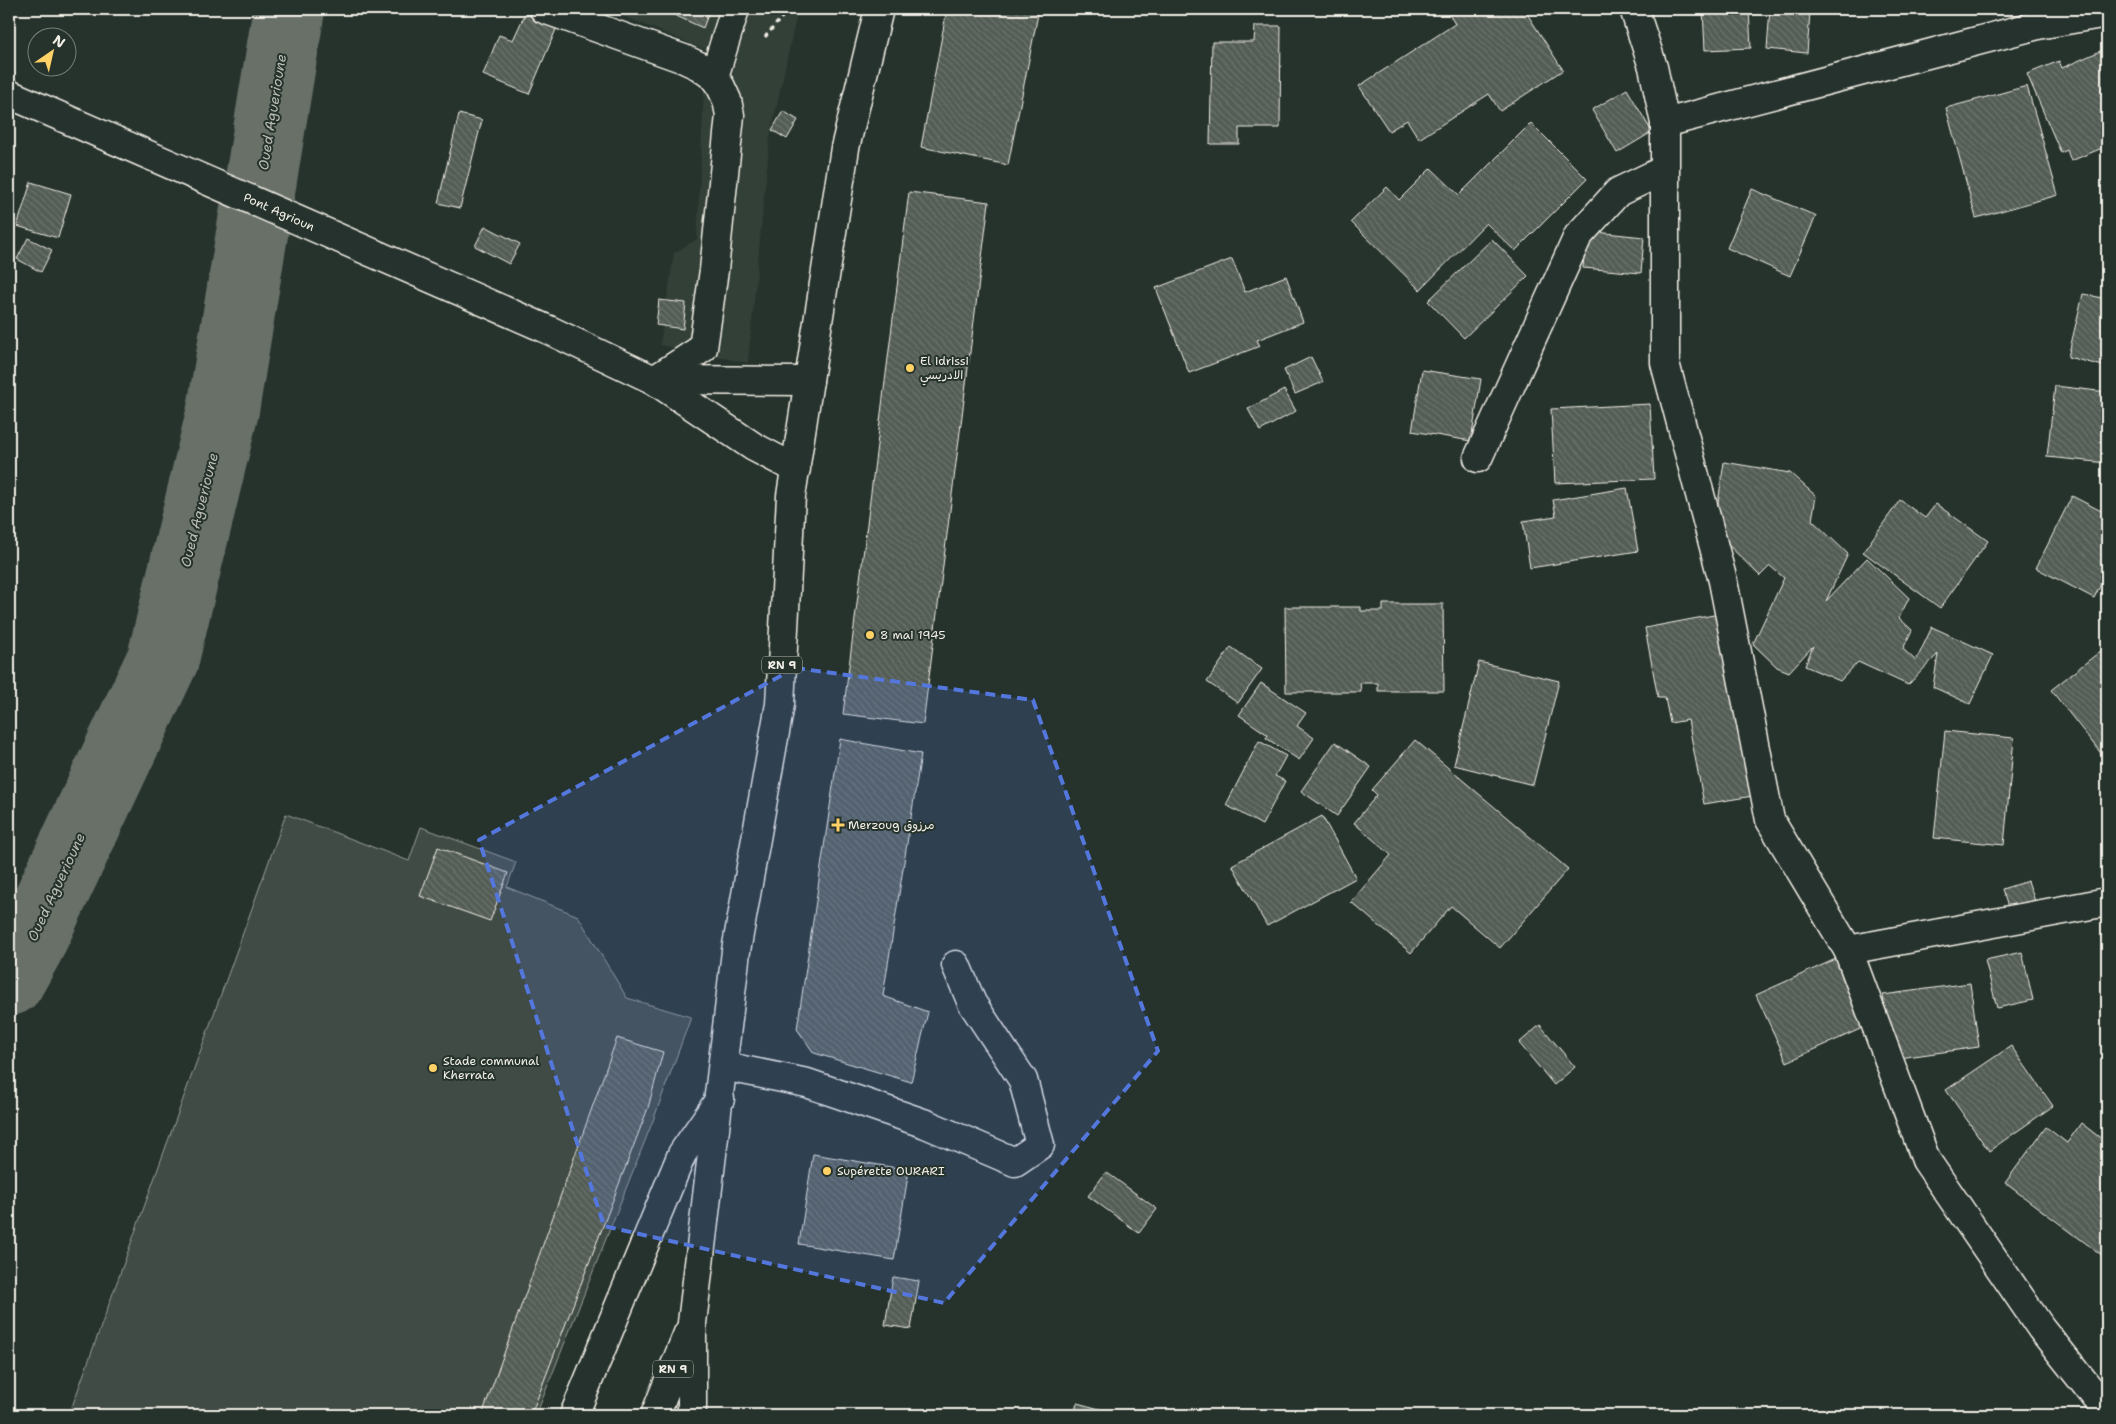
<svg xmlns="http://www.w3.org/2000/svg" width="2116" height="1424" font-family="'Shantell Sans','Playpen Sans Arabic',sans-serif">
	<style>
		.built { fill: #333f39 }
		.park { fill: #414b45; stroke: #9a9e96 }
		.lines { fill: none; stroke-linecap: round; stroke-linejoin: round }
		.river { stroke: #676f68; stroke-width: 72 }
		.building { fill: url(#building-back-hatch); stroke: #f4f1e8 }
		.minor-casing { stroke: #f4f1e8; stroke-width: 31 }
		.secondary-casing { stroke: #f4f1e8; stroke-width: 31 }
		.primary-casing { stroke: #f4f1e8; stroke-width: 31 }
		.path { stroke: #f4f1e8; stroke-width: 3; stroke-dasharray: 4 4; stroke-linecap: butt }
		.minor { stroke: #26332d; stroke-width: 28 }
		.secondary { stroke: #26332d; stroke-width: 28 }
		.primary { stroke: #26332d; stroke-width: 28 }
		.marked { fill: #5377dc; fill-opacity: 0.2; stroke: #5377dc; stroke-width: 4; stroke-dasharray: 10 6; stroke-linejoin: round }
		.poi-dot { fill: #ffd166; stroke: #26332d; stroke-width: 2 }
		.labels { text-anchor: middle; stroke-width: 4; stroke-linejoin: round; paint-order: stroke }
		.shield { fill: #26332d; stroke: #b6b8b0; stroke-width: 1 }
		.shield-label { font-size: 11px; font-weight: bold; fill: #f4f1e8 }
		.street-label { font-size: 12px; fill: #f4f1e8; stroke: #26332d }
		.poi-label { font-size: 12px; fill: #f4f1e8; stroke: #26332d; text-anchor: start }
		.water-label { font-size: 14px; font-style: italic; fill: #bcbdb5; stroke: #26332d }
	</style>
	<defs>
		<pattern id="building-back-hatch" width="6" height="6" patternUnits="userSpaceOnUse" patternTransform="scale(1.25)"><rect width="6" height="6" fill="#525c55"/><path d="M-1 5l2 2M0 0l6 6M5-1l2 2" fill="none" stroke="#6c746d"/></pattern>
	</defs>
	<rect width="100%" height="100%" fill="#26332d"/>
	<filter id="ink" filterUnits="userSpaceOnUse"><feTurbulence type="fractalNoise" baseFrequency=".02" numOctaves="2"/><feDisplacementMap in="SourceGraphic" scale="10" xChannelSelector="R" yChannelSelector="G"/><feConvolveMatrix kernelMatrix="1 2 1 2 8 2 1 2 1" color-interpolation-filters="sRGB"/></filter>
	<g filter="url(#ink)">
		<path class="built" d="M 606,9 L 798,9 L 770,136 L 748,363 L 660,345 L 674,253 L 697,239 L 706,50 Z"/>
		<path class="park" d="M 286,814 L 409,861 L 421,827 L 516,862 L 507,887 L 578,916 L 627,998 L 691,1017 L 654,1118 L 536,1415 L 69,1415 Z"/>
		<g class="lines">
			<path class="river" d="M 9,980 L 29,944 L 163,659 L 223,410 L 289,9"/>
		</g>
		<g class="building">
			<path d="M 661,9 L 710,9 L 703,28 Z"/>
			<path d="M 947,9 L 1039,9 L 1008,165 L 921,147 Z"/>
			<path d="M 1457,9 L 1524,9 L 1563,70 L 1500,111 L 1489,94 L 1419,139 L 1407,120 L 1389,131 L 1359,86 L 1455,24 L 1449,14 Z"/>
			<path d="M 1703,9 L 1749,9 L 1751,48 L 1705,50 Z"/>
			<path d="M 1770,9 L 1810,12 L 1807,53 L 1767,49 Z"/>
			<path d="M 525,14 L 557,27 L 529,94 L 483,75 L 499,35 L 513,40 Z"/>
			<path d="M 1255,26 L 1281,26 L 1280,128 L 1239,128 L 1239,144 L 1210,144 L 1212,42 L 1254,42 Z"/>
			<path d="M 2107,48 L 2107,146 L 2071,161 L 2067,150 L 2061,153 L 2027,74 L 2059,61 L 2062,68 Z"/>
			<path d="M 2027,86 L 2058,195 L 1976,218 L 1946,108 Z"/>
			<path d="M 1627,89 L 1652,132 L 1617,153 L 1592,110 Z"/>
			<path d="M 783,111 L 798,120 L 787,139 L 772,130 Z"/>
			<path d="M 459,114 L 482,120 L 460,208 L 438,203 Z"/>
			<path d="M 1531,123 L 1587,179 L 1515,251 L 1486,223 L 1420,290 L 1351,222 L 1387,187 L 1399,200 L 1431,168 L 1459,195 Z"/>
			<path d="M 31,182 L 71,194 L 58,238 L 17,226 Z"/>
			<path d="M 1752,189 L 1816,216 L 1790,276 L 1727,248 Z"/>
			<path d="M 909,192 L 989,202 L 923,724 L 843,714 Z"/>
			<path d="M 485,226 L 520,244 L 509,264 L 475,246 Z"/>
			<path d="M 1586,231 L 1644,237 L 1641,273 L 1583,268 Z"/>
			<path d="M 28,238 L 52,250 L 41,272 L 17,259 Z"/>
			<path d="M 1492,239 L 1528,276 L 1464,338 L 1428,301 Z"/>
			<path d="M 1232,259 L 1245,292 L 1286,276 L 1303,322 L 1257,340 L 1260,346 L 1189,373 L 1156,288 Z"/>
			<path d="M 2083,294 L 2107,299 L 2107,367 L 2068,357 Z"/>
			<path d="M 659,300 L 686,303 L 683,329 L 656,325 Z"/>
			<path d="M 1311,357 L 1323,382 L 1295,394 L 1284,370 Z"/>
			<path d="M 1422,370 L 1481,379 L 1471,441 L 1412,431 Z"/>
			<path d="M 2055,386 L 2107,392 L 2107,463 L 2047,457 Z"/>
			<path d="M 1284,390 L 1296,411 L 1260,431 L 1248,409 Z"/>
			<path d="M 1650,404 L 1654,479 L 1555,483 L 1551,409 Z"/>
			<path d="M 1724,462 L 1790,473 L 1816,496 L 1812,520 L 1848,554 L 1826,601 L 1867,558 L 1909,598 L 1899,618 L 1912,630 L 1903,649 L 1916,661 L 1932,627 L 1993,655 L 1970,704 L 1933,687 L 1938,654 L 1908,685 L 1858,662 L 1840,681 L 1805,666 L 1813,646 L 1789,672 L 1777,667 L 1753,644 L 1784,578 L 1770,566 L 1760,576 L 1714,531 Z"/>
			<path d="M 1627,488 L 1638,551 L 1530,568 L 1523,521 L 1556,516 L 1553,500 Z"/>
			<path d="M 2072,496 L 2107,514 L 2107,572 L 2094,598 L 2036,568 Z"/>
			<path d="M 1900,500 L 1925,518 L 1936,504 L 1988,541 L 1940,608 L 1863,552 Z"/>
			<path d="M 1383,604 L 1443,604 L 1444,691 L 1378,691 L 1378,683 L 1360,683 L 1361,692 L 1286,692 L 1285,607 L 1361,607 L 1361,611 L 1383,611 Z"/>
			<path d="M 1719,614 L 1753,796 L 1704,804 L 1688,720 L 1670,723 L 1665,698 L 1658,698 L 1645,628 Z"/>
			<path d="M 2107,646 L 2107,761 L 2051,690 Z"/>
			<path d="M 1231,647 L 1262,669 L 1238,703 L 1207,682 Z"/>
			<path d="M 1479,662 L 1559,681 L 1533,785 L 1454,765 Z"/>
			<path d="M 1261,683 L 1306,713 L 1297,726 L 1314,738 L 1299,760 L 1266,738 L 1268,735 L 1239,715 Z"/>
			<path d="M 1945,731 L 2014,738 L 2004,845 L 1934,838 Z"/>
			<path d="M 840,739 L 921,754 L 883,996 L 928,1012 L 911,1082 L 814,1053 L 797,1029 Z"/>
			<path d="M 1415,740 L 1568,869 L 1500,948 L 1451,906 L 1411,953 L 1351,902 L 1391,855 L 1354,823 L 1377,795 L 1372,790 Z"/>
			<path d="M 1259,741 L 1286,756 L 1275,776 L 1285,781 L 1262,825 L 1226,805 Z"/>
			<path d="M 1335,742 L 1371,767 L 1337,816 L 1301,791 Z"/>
			<path d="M 1322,816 L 1356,878 L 1267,926 L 1232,865 Z"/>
			<path d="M 438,847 L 508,873 L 490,921 L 420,896 Z"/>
			<path d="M 2028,881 L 2037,907 L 2011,916 L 2002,889 Z"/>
			<path d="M 2022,952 L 2033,1000 L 1997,1008 L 1985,960 Z"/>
			<path d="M 1838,958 L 1869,1025 L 1787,1062 L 1756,995 Z"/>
			<path d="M 1970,983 L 1979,1047 L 1892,1059 L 1883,995 Z"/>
			<path d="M 1540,1025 L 1575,1067 L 1554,1085 L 1519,1043 Z"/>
			<path d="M 617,1038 L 663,1052 L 648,1108 L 531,1415 L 482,1415 Z"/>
			<path d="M 2011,1046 L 2053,1106 L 1989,1151 L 1946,1090 Z"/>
			<path d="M 2081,1123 L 2107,1143 L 2107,1259 L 2005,1183 L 2046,1127 L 2067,1143 Z"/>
			<path d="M 813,1154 L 909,1170 L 894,1260 L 799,1244 Z"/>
			<path d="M 1106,1172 L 1157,1209 L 1139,1233 L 1088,1196 Z"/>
			<path d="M 893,1277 L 919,1281 L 911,1329 L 885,1325 Z"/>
			<path d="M 1077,1403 L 1122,1415 L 1074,1415 Z"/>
		</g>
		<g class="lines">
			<g class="minor-casing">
				<g id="minor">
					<path d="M 544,9 L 684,59 L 699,66 L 714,77 L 721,87 L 727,100 L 730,115 L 714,270 L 703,348 L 654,380"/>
					<path d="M 1634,9 L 1653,67 L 1665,123 L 1665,363 L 1723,581 L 1770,820 L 1848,950 L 1926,1160 L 2041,1328 L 2107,1411"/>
					<path d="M 714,77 L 735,9"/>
					<path d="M 1665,123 L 2038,25 L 2107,13"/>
					<path d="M 1478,458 L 1578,236 L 1618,192 L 1664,170"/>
					<path d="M 1848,950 L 2107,902"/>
					<path d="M 723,1066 L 807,1083 L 926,1124 L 1015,1162 L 1040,1145 L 1023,1080 L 972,1003 L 956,965"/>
					<path d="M 574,1415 L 682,1154 L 720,1099"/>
				</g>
			</g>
			<g class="secondary-casing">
				<g id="secondary">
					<path d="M 9,94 L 549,330 L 654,380 L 754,447 L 796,469"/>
					<path d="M 654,380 L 809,381"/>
				</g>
			</g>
			<g class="primary-casing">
				<g id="primary">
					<path d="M 655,1415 L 688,1333"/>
					<path d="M 691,1415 L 692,1408 L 692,1323 L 736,951 L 780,704 L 791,496 L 845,148 L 879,9"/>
				</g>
			</g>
			<path class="path" d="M 765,37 L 789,9"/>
			<use href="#minor" class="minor"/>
			<use href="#secondary" class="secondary"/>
			<use href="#primary" class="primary"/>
		</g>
	</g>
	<path class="marked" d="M 795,668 L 1033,700 L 1158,1051 L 944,1303 L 604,1226 L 479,840 Z"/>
	<g class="poi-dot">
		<circle cx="910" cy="368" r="5"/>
		<circle cx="870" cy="635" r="5"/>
		<path d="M835.5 817.5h5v5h5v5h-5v5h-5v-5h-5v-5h5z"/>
		<circle cx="433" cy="1068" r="5"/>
		<circle cx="827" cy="1171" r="5"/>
	</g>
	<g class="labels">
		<g class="shield">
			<rect x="762" y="656.5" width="40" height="17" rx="4"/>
			<rect x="653" y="1360.5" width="40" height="17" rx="4"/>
		</g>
		<g class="shield-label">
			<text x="782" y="669">RN 9</text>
			<text x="673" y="1373">RN 9</text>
		</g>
		<g class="street-label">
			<text transform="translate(279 212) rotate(24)" y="4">Pont Agrioun</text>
		</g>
		<g class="poi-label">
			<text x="920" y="365">El idrissi<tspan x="920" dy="14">الادريسي</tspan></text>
			<text x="880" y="639">8 mai 1945</text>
			<text x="848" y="829">Merzoug مرزوق</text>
			<text x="443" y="1065">Stade communal<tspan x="443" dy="14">Kherrata</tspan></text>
			<text x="837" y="1175">Supérette OURARI</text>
		</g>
		<g class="water-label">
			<text transform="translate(272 112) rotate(-81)" y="5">Oued Aguerioune</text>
			<text transform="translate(199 510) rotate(-76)" y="5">Oued Aguerioune</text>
			<text transform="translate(56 887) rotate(-65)" y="5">Oued Aguerioune</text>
		</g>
	</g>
	<rect width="2116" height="1424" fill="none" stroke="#26332d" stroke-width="30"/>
	<rect x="15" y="15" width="2086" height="1394" fill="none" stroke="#f4f1e8" stroke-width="2" filter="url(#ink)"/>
	<g transform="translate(52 52) rotate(34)"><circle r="24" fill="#26332d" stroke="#787f78"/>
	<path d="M0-4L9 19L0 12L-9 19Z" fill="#ffd166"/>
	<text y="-8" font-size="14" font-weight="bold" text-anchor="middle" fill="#f4f1e8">N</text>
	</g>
</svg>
